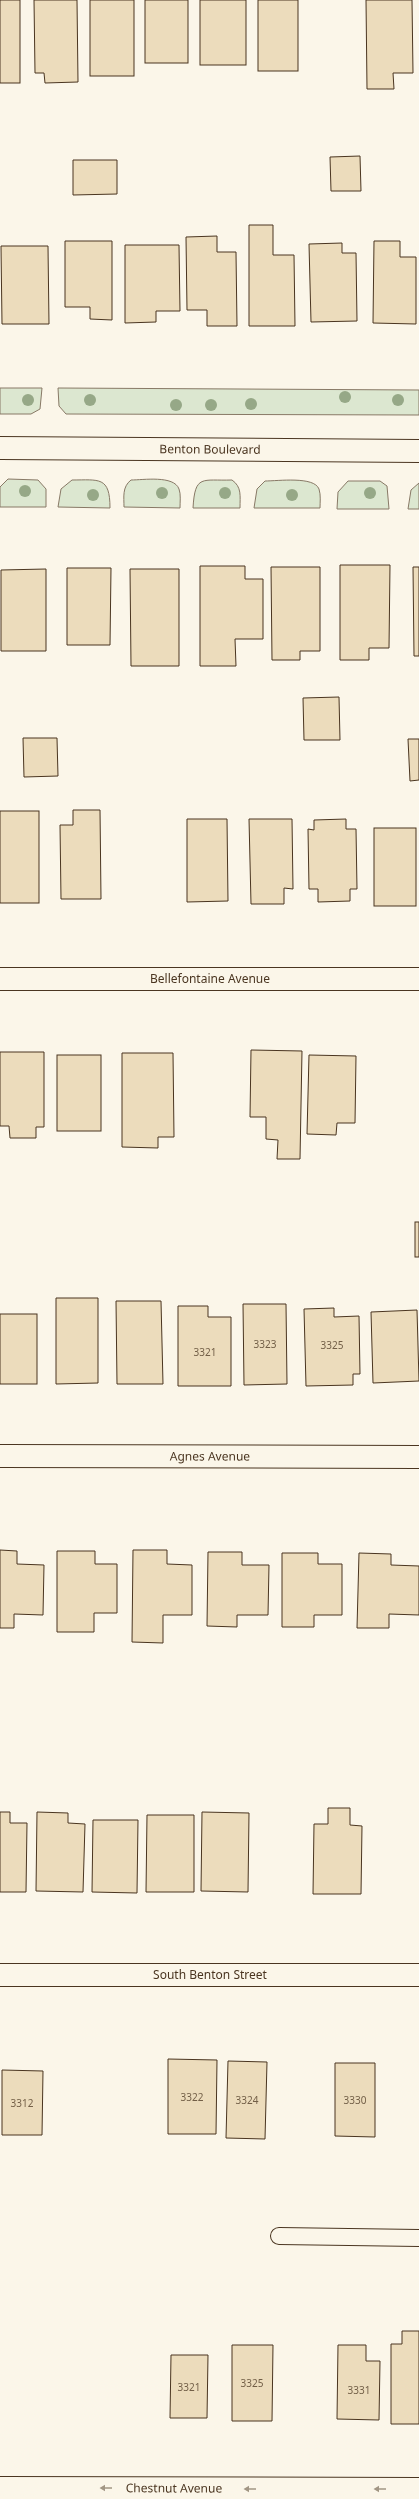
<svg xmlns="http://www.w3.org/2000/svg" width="419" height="2499" font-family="'Noto Sans',sans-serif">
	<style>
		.green { fill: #dce7d0; stroke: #887966 }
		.building { fill: #ecdcbc; stroke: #4a3520 }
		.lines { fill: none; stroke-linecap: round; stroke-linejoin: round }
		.lane-casing { stroke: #4a3520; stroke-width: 18 }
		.street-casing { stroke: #4a3520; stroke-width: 24 }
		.secondary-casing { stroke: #4a3520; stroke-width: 24 }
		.lane { stroke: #fbf6e9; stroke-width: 16 }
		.street { stroke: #fbf6e9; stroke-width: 22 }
		.secondary { stroke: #fbf6e9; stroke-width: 22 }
		.tree { fill: #96a887 }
		.oneway { fill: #a29684 }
		.labels { text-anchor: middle; stroke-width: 3; stroke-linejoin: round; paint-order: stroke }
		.number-label { font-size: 10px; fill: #725f47 }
		.street-label { font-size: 12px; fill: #4a3520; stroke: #fbf6e9 }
	</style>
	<rect width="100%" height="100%" fill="#fbf6e9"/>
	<g class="green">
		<path d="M 0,388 L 42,388 L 40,409 L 31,414 L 0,414 Z"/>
		<path d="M 58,388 L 419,390 L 419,415 L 66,414 L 59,406 Z"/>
		<path d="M 8,479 L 38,480 L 46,489 L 46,507 L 0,507 L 0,487 Z"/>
		<path d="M 72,480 C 99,480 110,476 110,508 L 58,507 L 61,489 Z"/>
		<path d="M 131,480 C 143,480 174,475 179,489 C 181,494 180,502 180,508 L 124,507 C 124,497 122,487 131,480 Z"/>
		<path d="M 232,480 C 242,487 240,496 240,508 L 193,508 C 195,474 202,481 232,480 Z"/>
		<path d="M 265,481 C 278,481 314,476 319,489 C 321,495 320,503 320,508 L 254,508 L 257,489 Z"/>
		<path d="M 348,481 L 380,481 L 387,486 L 389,509 L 337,509 L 338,492 Z"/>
		<path d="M 419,483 L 419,509 L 408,509 L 411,490 Z"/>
	</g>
	<g class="building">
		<rect x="0" y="0" width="20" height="83"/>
		<path d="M 34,0 L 77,0 L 78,82 L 45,83 L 44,73 L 35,73 Z"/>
		<rect x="90" y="0" width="44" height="76"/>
		<rect x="145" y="0" width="43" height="63"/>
		<rect x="200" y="0" width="46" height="65"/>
		<rect x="258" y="0" width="40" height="71"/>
		<path d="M 366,0 L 412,0 L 413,73 L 393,73 L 394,89 L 367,89 Z"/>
		<path d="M 360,156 L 361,191 L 331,191 L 330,157 Z"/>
		<path d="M 73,160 L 117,160 L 117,194 L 73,195 Z"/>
		<path d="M 249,225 L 273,225 L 273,255 L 294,255 L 295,326 L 249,326 Z"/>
		<path d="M 217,236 L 217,252 L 236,252 L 237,326 L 207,326 L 207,310 L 187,310 L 186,237 Z"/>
		<path d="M 65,241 L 112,241 L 112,320 L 90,319 L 90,307 L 65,307 Z"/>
		<path d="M 374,241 L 400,241 L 400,257 L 416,257 L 416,324 L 373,323 Z"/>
		<path d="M 342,243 L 342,253 L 356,253 L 357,321 L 311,322 L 309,244 Z"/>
		<path d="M 125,245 L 179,245 L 180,311 L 156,311 L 156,322 L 125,323 Z"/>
		<path d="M 1,246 L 48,246 L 49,324 L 2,324 Z"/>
		<path d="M 340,565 L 390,565 L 389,648 L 369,648 L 369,660 L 340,660 Z"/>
		<path d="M 200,566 L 245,566 L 245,579 L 263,579 L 263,639 L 235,639 L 236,666 L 200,666 Z"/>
		<path d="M 271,567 L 320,567 L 320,651 L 300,651 L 300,660 L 272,660 Z"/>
		<path d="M 413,567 L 419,567 L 419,656 L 414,656 Z"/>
		<path d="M 67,568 L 111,568 L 110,645 L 67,645 Z"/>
		<path d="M 46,569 L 46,651 L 1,651 L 1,570 Z"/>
		<path d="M 130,569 L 179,569 L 179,666 L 131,666 Z"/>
		<path d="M 339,697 L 340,740 L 304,740 L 303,698 Z"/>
		<path d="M 23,738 L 57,738 L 58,776 L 24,777 Z"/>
		<path d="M 408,739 L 419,739 L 419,780 L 410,781 Z"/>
		<path d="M 73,810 L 100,810 L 101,899 L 61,899 L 60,825 L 73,825 Z"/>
		<rect x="0" y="811" width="39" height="92"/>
		<path d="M 187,819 L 227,819 L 228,901 L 187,902 Z"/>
		<path d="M 249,819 L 292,819 L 293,889 L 284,888 L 284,904 L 251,904 Z"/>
		<path d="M 346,819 L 346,829 L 356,829 L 357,889 L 350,889 L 350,901 L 318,902 L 318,889 L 309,889 L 308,829 L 314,830 L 314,820 Z"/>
		<rect x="374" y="828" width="42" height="78"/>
		<path d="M 251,1050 L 302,1051 L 300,1159 L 277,1159 L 278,1140 L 266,1139 L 266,1117 L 250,1117 Z"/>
		<path d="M 0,1052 L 44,1052 L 44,1127 L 36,1127 L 36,1138 L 10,1138 L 9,1126 L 0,1126 Z"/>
		<path d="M 122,1053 L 173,1053 L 174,1137 L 158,1137 L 158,1148 L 122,1147 Z"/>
		<rect x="57" y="1055" width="44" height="76"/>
		<path d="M 309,1055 L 356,1056 L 355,1123 L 337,1123 L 336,1135 L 307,1134 Z"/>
		<rect x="415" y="1222" width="4" height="35"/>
		<path d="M 56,1298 L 98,1298 L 98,1383 L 56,1384 Z"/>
		<path d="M 116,1301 L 161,1301 L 163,1384 L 117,1384 Z"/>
		<path d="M 243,1304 L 286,1304 L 287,1384 L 244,1385 Z"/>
		<path d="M 178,1306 L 208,1306 L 208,1317 L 231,1317 L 231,1386 L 178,1386 Z"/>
		<path d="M 334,1308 L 334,1317 L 359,1316 L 360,1374 L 353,1374 L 353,1385 L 306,1386 L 304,1309 Z"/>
		<path d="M 417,1310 L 419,1381 L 373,1383 L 371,1312 Z"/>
		<rect x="0" y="1314" width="37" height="70"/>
		<path d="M 0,1550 L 17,1551 L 17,1564 L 44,1565 L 43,1615 L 14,1614 L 14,1628 L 0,1628 Z"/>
		<path d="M 133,1550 L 167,1550 L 167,1564 L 192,1565 L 192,1615 L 163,1615 L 163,1643 L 132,1642 Z"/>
		<path d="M 57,1551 L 95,1551 L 95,1564 L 117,1564 L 117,1613 L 94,1613 L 94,1632 L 57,1632 Z"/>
		<path d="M 208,1552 L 242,1552 L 242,1565 L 269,1565 L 268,1615 L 237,1615 L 237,1627 L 207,1626 Z"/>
		<path d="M 282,1553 L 318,1553 L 318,1564 L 342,1564 L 342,1615 L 314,1615 L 314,1627 L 282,1627 Z"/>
		<path d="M 359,1553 L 391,1554 L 391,1565 L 419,1566 L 419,1615 L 389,1614 L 389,1628 L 357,1628 Z"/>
		<path d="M 328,1808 L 350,1808 L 350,1825 L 362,1826 L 361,1894 L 313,1894 L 314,1824 L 328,1824 Z"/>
		<path d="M 0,1812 L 10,1812 L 10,1823 L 27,1823 L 26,1892 L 0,1892 Z"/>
		<path d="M 37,1812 L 68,1813 L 68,1823 L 85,1824 L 83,1892 L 36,1891 Z"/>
		<path d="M 202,1812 L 249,1813 L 248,1892 L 201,1891 Z"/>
		<path d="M 147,1815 L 194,1815 L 194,1892 L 146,1892 Z"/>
		<path d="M 93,1820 L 138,1820 L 137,1893 L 92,1892 Z"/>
		<path d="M 168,2059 L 217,2060 L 216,2134 L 168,2134 Z"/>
		<path d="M 228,2061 L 267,2062 L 265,2139 L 226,2138 Z"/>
		<path d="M 335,2063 L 375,2063 L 375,2137 L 335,2136 Z"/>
		<path d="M 2,2070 L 43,2071 L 42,2135 L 2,2135 Z"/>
		<path d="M 402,2331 L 419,2331 L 419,2424 L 391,2424 L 391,2344 L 402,2344 Z"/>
		<path d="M 232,2345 L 273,2345 L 272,2421 L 232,2421 Z"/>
		<path d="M 338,2345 L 366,2345 L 366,2361 L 380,2361 L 379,2420 L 337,2419 Z"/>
		<path d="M 171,2355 L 208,2355 L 207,2418 L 170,2418 Z"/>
	</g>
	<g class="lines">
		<g class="lane-casing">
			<path id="lane" d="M 279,2236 L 419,2238"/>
		</g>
		<g class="street-casing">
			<g id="street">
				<path id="s1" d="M 0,979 L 419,979"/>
				<path id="s2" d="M 0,1456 L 419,1457"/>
				<path id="s3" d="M 0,2488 L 419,2489"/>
			</g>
		</g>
		<g class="secondary-casing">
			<g id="secondary">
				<path id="s4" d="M 0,448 L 419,451"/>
				<path id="s5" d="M 0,1975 L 419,1975"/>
			</g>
		</g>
		<use href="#lane" class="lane"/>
		<use href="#street" class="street"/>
		<use href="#secondary" class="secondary"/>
	</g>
	<g class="tree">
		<circle cx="345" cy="397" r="6"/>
		<circle cx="28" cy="400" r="6"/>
		<circle cx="90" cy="400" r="6"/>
		<circle cx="398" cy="400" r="6"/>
		<circle cx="251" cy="404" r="6"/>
		<circle cx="176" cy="405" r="6"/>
		<circle cx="211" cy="405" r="6"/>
		<circle cx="25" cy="491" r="6"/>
		<circle cx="162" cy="493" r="6"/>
		<circle cx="225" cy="493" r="6"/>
		<circle cx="370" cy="493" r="6"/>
		<circle cx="93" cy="495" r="6"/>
		<circle cx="292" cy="495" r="6"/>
	</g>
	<defs><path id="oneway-solid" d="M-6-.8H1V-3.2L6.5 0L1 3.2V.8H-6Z"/></defs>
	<g class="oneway">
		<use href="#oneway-solid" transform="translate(106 2488) rotate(-180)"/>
		<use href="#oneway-solid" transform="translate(250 2489) rotate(-180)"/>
		<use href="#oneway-solid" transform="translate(380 2489) rotate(-180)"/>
	</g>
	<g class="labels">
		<g class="number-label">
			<text x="265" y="1348">3323</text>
			<text x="332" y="1349">3325</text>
			<text x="205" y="1356">3321</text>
			<text x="192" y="2101">3322</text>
			<text x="247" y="2104">3324</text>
			<text x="355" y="2104">3330</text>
			<text x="22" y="2107">3312</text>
			<text x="252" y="2387">3325</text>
			<text x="189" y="2391">3321</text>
			<text x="359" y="2394">3331</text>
		</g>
		<g class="street-label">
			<text dy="4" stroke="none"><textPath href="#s4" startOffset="210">Benton Boulevard</textPath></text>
			<text dy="4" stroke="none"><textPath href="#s1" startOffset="210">Bellefontaine Avenue</textPath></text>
			<text dy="4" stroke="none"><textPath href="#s2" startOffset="210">Agnes Avenue</textPath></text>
			<text dy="4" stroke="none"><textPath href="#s5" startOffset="210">South Benton Street</textPath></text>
			<text dy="4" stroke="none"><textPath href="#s3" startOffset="174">Chestnut Avenue</textPath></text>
		</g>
	</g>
</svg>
